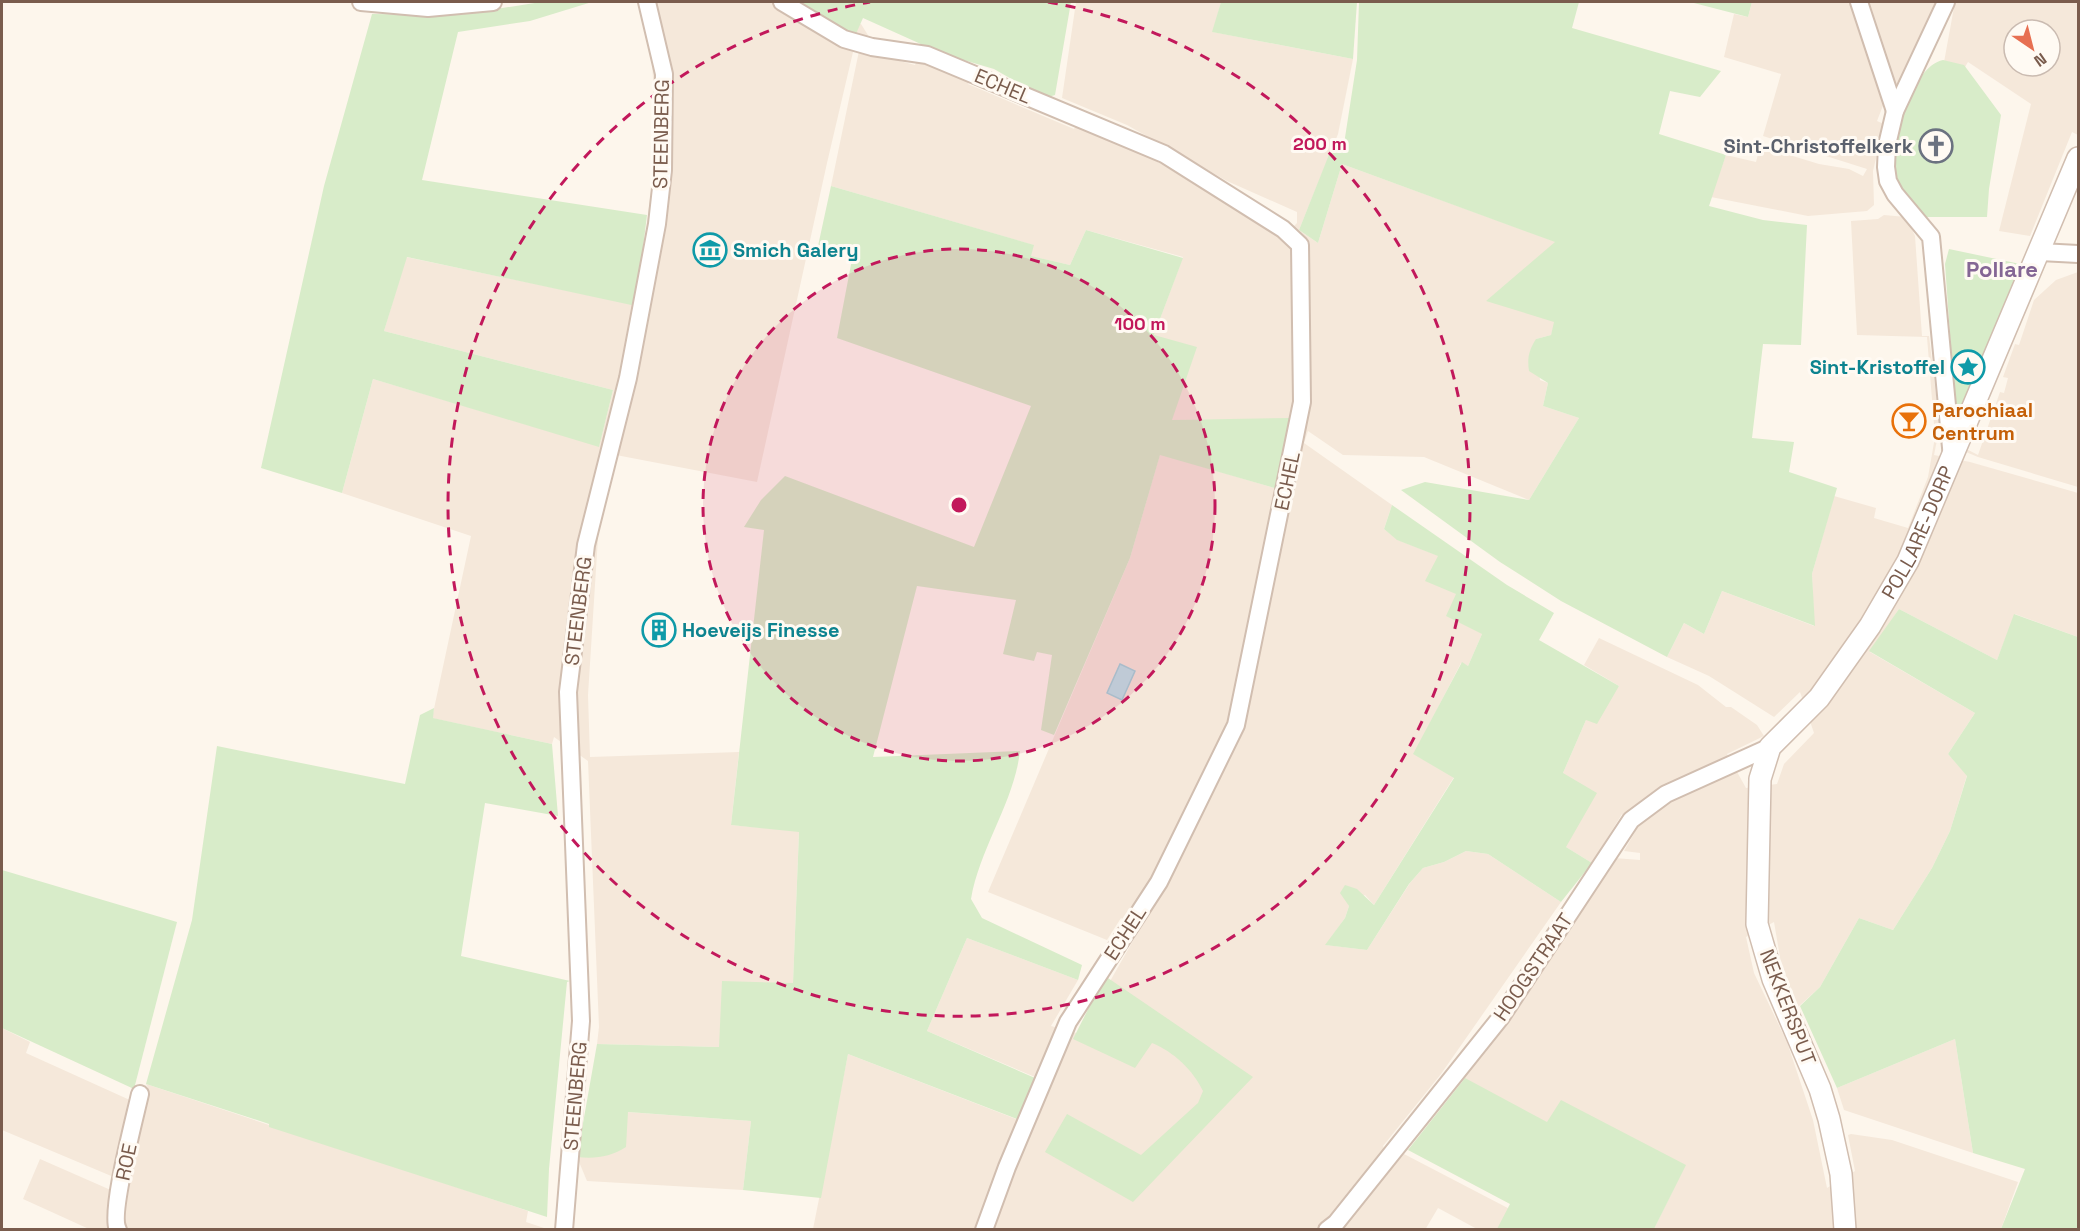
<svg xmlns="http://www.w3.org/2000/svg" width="2080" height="1231" font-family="'Space Grotesk',sans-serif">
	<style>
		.residential { fill: #f5e8da; fill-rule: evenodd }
		.green { fill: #d8ecc9 }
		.water { fill: #bfe3e8; stroke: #a5d3da; stroke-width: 1.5 }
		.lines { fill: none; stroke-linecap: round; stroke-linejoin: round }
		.minor-casing { stroke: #d1beb0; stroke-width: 20 }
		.tertiary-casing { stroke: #d1beb0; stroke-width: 24 }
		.minor { stroke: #fff; stroke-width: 16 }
		.tertiary { stroke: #fff; stroke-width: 21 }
		.ring { fill: none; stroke: #c2185b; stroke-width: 3; stroke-dasharray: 10 8 }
		.labels { text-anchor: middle; stroke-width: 6; stroke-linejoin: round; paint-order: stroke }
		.street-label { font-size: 20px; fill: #7a5c4d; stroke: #fffaf3 }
		.worship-label { font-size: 20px; font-weight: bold; fill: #5b616d; stroke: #fffaf3; text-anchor: end }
		.culture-label { font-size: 20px; font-weight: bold; fill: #0d838f; stroke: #fffaf3; text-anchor: start }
		.food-label { font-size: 20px; font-weight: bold; fill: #c56008; stroke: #fffaf3; text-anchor: start }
		.quarter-label { font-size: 22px; font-weight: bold; fill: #846695; stroke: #fffaf3 }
		.centre { fill: #c2185b; stroke: #fffaf3; stroke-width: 3 }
		.ring-label { font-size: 18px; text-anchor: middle; font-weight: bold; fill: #c2185b; stroke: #fffaf3; stroke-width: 6; stroke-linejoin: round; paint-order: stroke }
	</style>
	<rect width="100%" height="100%" fill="#fdf6ec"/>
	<g class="residential">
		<path d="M 639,2 L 800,2 L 831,23 L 861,24 L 881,56 L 915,65 L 918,58 L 971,79 L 968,84 L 1074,129 L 1077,124 L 1146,155 L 1283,237 L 1297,223 L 1297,212 L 1227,181 L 1127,125 L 1062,98 L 1076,2 L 1221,2 L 1213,32 L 1353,59 L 1338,134 L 1299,230 L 1318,243 L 1342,164 L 1556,242 L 1555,322 L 1551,335 L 1536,339 L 1540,380 L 1548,383 L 1543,406 L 1579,418 L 1529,500 L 1424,457 L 1343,455 L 1308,431 L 1304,443 L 1392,505 L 1384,529 L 1398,540 L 1439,556 L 1456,594 L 1482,634 L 1468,666 L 1461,663 L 1414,754 L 1454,777 L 1374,905 L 1365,895 L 1348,903 L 1349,906 L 1345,918 L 1326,945 L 1367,950 L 1410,883 L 1423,868 L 1444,862 L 1466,851 L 1488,854 L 1561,902 L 1441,1074 L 1383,1146 L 1393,1167 L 1404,1154 L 1548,1229 L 1477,1229 L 1438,1208 L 1425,1230 L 813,1229 L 848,1054 L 1016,1119 L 1035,1077 L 927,1031 L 967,938 L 1078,980 L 1051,1026 L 1080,1034 L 1138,932 L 1121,918 L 1107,940 L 988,892 L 1130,558 L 1160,454 L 1278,489 L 1290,419 L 1172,420 L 1154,335 L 1183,257 L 1086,230 L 1070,265 L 1030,256 L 1033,245 L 831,186 L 859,51 L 853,52 L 827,163 L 757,482 L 616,455 L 599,522 L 588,695 L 590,757 L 739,752 L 731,825 L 799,831 L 793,983 L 720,1047 L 597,1044 L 599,1027 L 588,761 L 554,737 L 552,744 L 432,718 L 471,536 L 342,493 L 373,379 L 599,446 L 613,390 L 384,331 L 406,257 L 636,305 L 657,146 L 652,62 L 655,60 Z"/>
		<path d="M 1752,2 L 1937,2 L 1897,87 L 1874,28 L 1866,52 L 1884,103 L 1877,121 L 1884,124 L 1873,171 L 1874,205 L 1867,211 L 1808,216 L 1711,197 L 1726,155 L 1756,162 L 1760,146 L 1819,164 L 1849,169 L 1863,176 L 1867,169 L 1763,136 L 1781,74 L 1724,57 L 1734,14 L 1748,17 Z"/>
		<path d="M 1955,2 L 2078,2 L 2078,135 L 2072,132 L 2030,236 L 1999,231 L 2031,104 L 1968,62 L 1965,67 L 1944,62 ZM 2014,30 L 2050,30 L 2050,66 L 2014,66 Z"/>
		<path d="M 1884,215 L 1906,217 L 1915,236 L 1922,336 L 1929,336 L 1941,436 L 1978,455 L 2000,392 L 2004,393 L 2008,378 L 2003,377 L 2015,344 L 2019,345 L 2034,300 L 2056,280 L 2078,272 L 2078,487 L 1978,457 L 1937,440 L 1934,455 L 1970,462 L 2078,493 L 2078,637 L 2015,614 L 1997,660 L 1899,609 L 1870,652 L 1975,713 L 1948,754 L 1967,775 L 1950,831 L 1932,868 L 1893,930 L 1859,918 L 1820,987 L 1798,1007 L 1781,963 L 1774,922 L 1746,937 L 1754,973 L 1787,1042 L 1813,1120 L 1827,1188 L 1855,1171 L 1848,1135 L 1851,1134 L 1892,1140 L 2018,1182 L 2001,1229 L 1654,1229 L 1673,1190 L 1463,1079 L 1614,858 L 1640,860 L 1640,853 L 1624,851 L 1635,832 L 1622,814 L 1592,863 L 1566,847 L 1563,773 L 1586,720 L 1619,686 L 1584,665 L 1599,638 L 1698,685 L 1726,707 L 1731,707 L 1757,725 L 1764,736 L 1727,754 L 1746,788 L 1777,784 L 1784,764 L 1814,733 L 1800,692 L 1774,717 L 1709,676 L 1667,657 L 1684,623 L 1704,634 L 1722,591 L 1814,626 L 1812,574 L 1834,496 L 1876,508 L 1874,518 L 1908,528 L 1928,477 L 1935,437 L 1927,337 L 1857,335 L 1851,221 L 1878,219 Z"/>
		<path d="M 2,1028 L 30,1042 L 26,1053 L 132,1101 L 140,1130 L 148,1088 L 146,1084 L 528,1211 L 526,1222 L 547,1229 L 89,1229 L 23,1199 L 40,1159 L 113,1191 L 116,1178 L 2,1130 Z"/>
		<path d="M 1955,1039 L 1973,1153 L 1844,1110 L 1837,1088 Z"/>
		<path d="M 627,1112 L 751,1121 L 743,1190 L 587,1181 L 577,1157 Z"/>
	</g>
	<g class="green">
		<path d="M 541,2 L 592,2 L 530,21 L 458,32 L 422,180 L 647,215 L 636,306 L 407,257 L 384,331 L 613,390 L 599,447 L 373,379 L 342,493 L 261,468 L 324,186 L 372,14 L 458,15 Z"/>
		<path d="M 800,2 L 1071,2 L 1055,95 L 1045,98 L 994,69 L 943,54 L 863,18 L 855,36 Z"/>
		<path d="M 1221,2 L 1357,2 L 1353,59 L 1212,32 Z"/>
		<path d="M 1359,2 L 1579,2 L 1572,28 L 1721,71 L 1700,97 L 1670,91 L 1659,134 L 1726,155 L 1709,206 L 1763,220 L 1807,225 L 1801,345 L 1763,344 L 1752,438 L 1794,442 L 1789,472 L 1837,488 L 1812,574 L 1815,626 L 1722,591 L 1704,634 L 1684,623 L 1667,657 L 1561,601 L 1500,562 L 1401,490 L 1425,482 L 1529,500 L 1579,418 L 1543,406 L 1548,383 L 1529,371 C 1527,358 1529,350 1536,339 L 1551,335 L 1554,322 L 1486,301 L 1555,242 L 1342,164 L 1318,243 L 1299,230 L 1334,142 L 1344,144 L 1357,60 Z"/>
		<path d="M 1690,2 L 1752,2 L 1748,17 Z"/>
		<path d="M 1943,60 L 1964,65 L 2001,115 L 1989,189 L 1987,217 L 1920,217 C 1912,209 1892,180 1892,170 C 1891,142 1912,66 1943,60 Z"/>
		<path d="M 831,186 L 1034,245 L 1031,256 L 1070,265 L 1086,230 L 1183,258 L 1154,335 L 1197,347 L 1172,420 L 1290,418 L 1278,489 L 1160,455 L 1130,558 L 1054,735 L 1041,730 L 1052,655 L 1037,652 L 1034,661 L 1003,654 L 1016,600 L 917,586 L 873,757 L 1020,751 C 1014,803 980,847 971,899 L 982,918 L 1082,965 L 1078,980 L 967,938 L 927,1031 L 1035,1078 L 1017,1119 L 848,1054 L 821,1198 L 743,1190 L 751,1121 L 628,1112 L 626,1147 C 610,1157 596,1159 577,1157 L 597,1044 L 719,1047 L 722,981 L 793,983 L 799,832 L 731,825 L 764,530 L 744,527 L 761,500 L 785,476 L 974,547 L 1031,406 L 837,338 L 853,254 L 818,246 Z"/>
		<path d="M 1949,249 L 2025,265 L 1963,409 L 1960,409 L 1955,406 L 1945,264 Z"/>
		<path d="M 1392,505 L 1507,585 L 1554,613 L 1539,640 L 1619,686 L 1597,724 L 1586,720 L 1563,773 L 1597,793 L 1566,847 L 1592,863 L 1561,902 L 1488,854 L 1466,851 L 1444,862 L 1423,868 L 1409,884 L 1367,950 L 1325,945 L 1345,918 L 1349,906 L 1340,893 L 1345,885 L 1357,889 L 1374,905 L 1454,778 L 1413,754 L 1462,662 L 1468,666 L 1482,634 L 1446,616 L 1456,594 L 1425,581 L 1438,556 L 1397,540 L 1384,529 Z"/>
		<path d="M 1899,609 L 1997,660 L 2014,614 L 2078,637 L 2078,1229 L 2001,1229 L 2025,1169 L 1973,1153 L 1955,1039 L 1837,1088 L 1800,1006 L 1820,987 L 1859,918 L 1893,930 L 1932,868 L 1950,831 L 1967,776 L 1948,754 L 1975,713 L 1869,651 Z"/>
		<path d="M 434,708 L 433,718 L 552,744 L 558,816 L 485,803 L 461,956 L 570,981 L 567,982 L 549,1169 L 547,1217 L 269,1127 L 269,1124 L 146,1084 L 192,920 L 217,746 L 405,784 L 420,715 Z"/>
		<path d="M 2,870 L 177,922 L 134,1089 L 2,1028 Z"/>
		<path d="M 1105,976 L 1253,1077 L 1133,1202 L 1045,1152 L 1067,1114 L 1141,1155 L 1198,1103 L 1203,1091 C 1193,1070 1174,1052 1152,1043 L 1135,1068 L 1073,1039 Z"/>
		<path d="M 1465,1078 L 1547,1122 L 1561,1100 L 1686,1165 L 1654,1229 L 1497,1229 L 1510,1204 L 1408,1150 Z"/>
	</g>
	<path class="water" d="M 1120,664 L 1135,671 L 1122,700 L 1107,693 Z"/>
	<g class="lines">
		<g class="minor-casing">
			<g id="minor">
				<path d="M 361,2 L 428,8 L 493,2"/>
				<path d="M 782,2 L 844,39 L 872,47 L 927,55 L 1164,154 L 1283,229 L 1300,245 L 1302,402 L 1236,725 L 1159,882 L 1068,1022 L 1007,1167 L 984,1230"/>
				<path d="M 1859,2 L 1895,111"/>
				<path d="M 1946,2 L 1895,111 L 1887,145 L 1886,167 L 1888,181 L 1895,194 L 1931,237 L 1952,458"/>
				<path d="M 2040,252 L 2078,254"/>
				<path d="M 118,1230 C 109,1214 135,1117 140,1094"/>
				<path d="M 564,1230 L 581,1021 L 568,692 L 586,545 L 628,378 L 657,224 L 663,170 L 664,74 L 647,2"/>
				<path d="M 1327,1230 L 1336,1223 L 1501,1017 L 1631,820 L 1666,794 L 1770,747"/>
			</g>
		</g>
		<g class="tertiary-casing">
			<g id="tertiary">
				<path id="s1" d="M 1845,1230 L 1841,1174 L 1829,1119 L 1820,1089 L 1773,979 L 1757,924 L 1760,779 L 1770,747 L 1819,698 L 1870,626 L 1908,561 L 2078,158"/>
			</g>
		</g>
		<use href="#minor" class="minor"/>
		<use href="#tertiary" class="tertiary"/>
	</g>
	<circle cx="959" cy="505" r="256" fill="#c2185b" fill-opacity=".12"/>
	<g class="ring">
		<circle cx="959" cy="505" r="256"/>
		<path d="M1048 2A511 511 0 1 1 870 2"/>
	</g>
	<defs>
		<g id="church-ring" transform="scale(1.725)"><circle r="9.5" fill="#fffaf3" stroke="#6b7280" stroke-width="1.5"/><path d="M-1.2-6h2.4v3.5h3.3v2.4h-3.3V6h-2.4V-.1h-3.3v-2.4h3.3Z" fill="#6b7280"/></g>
		<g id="museum-ring" transform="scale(1.725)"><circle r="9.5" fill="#fffaf3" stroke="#0f9aa8" stroke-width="1.5"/><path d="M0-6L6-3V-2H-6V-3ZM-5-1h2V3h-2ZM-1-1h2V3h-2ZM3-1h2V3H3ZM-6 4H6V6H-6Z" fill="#0f9aa8"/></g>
		<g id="sight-ring" transform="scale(1.725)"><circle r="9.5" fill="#fffaf3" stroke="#0f9aa8" stroke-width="1.5"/><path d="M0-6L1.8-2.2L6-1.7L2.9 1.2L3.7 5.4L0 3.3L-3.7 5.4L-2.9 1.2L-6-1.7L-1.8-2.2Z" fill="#0f9aa8"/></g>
		<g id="bar-ring" transform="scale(1.725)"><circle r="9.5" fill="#fffaf3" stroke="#e8710a" stroke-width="1.5"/><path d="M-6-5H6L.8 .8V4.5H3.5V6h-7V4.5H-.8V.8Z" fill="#e8710a"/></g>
		<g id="building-ring" transform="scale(1.725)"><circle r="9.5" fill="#fffaf3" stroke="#0f9aa8" stroke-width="1.5"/><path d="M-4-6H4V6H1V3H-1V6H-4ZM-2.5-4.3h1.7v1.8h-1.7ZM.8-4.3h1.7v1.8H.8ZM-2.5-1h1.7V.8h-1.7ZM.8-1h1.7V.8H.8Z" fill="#0f9aa8"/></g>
	</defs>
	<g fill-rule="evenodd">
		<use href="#church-ring" x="1936" y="146"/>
		<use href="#museum-ring" x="710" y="250"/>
		<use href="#sight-ring" x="1968" y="367"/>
		<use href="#bar-ring" x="1909" y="421"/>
		<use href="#building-ring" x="659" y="630"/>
	</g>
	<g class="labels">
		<g class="street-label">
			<text transform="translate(1003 86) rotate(23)" y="7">ECHEL</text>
			<text transform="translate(661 134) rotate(-89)" y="7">STEENBERG</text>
			<text transform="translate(1287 481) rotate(-78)" y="7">ECHEL</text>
			<text dy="7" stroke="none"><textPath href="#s1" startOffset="762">POLLARE-DORP</textPath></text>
			<text transform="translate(578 611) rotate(-83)" y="7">STEENBERG</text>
			<text transform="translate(1125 933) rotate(-57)" y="7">ECHEL</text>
			<text transform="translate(1533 967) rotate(-56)" y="7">HOOGSTRAAT</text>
			<text transform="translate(1788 1007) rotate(69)" y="7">NEKKERSPUT</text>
			<text transform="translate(575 1096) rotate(-85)" y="7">STEENBERG</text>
			<text transform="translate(126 1162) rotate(-78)" y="7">ROE</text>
		</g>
		<g class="worship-label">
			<text x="1913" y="153">Sint-Christoffelkerk</text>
		</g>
		<g class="culture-label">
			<text x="733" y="257">Smich Galery</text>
			<text x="1945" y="374" text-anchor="end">Sint-Kristoffel</text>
			<text x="682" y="637">Hoeveijs Finesse</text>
		</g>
		<g class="food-label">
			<text x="1932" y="417">Parochiaal<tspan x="1932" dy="23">Centrum</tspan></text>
		</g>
		<g class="quarter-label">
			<text x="2002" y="277">Pollare</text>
		</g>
	</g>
	<circle cx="959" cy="505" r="9" class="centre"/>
	<g class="ring-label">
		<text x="1320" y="150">200 m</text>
		<text x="1140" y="330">100 m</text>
	</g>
	<rect width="2080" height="1231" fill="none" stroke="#7a5c4d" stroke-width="6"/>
	<g transform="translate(2032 48) rotate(145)"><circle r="28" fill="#fffaf3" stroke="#cabbb1" stroke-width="1.5"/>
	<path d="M0-4.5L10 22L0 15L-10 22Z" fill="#e76f51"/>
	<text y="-9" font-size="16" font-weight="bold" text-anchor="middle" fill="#7a5c4d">N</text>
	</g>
</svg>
